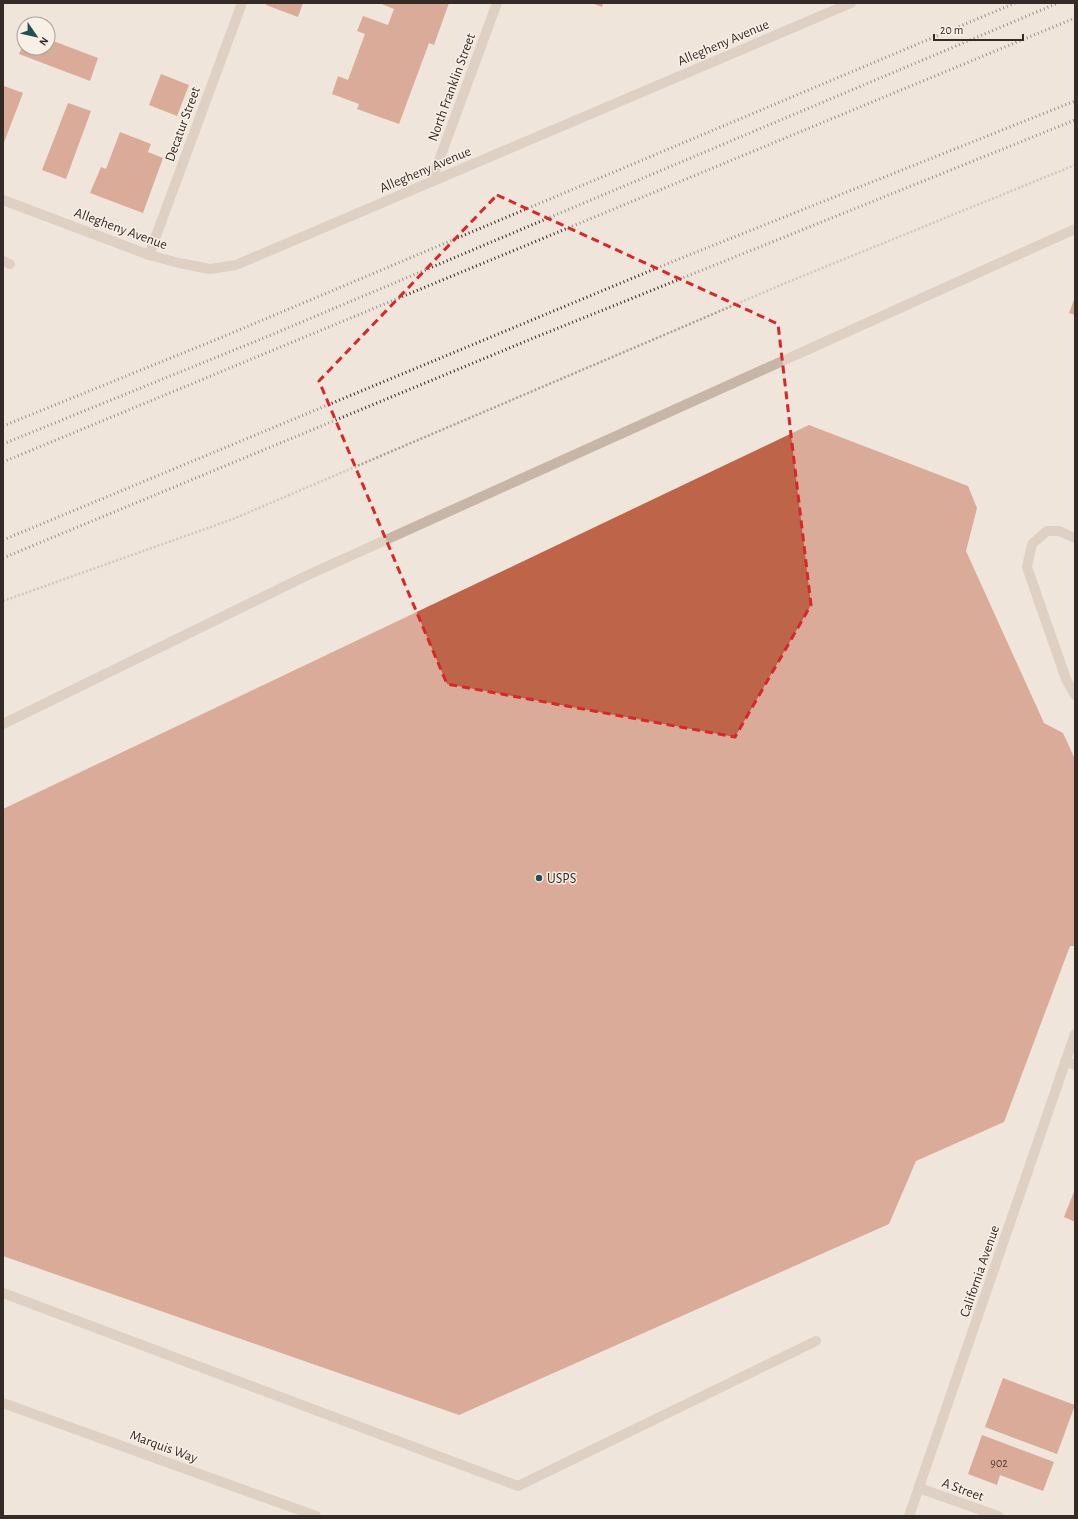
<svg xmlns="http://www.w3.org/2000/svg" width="1078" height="1519" font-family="'Alegreya Sans',sans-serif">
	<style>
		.building { fill: #be6449 }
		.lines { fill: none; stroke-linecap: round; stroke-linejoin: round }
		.path { stroke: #b29f91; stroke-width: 2.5; stroke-dasharray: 2 2; stroke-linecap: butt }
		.service { stroke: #c7b5a7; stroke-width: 10 }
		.minor { stroke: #c7b5a7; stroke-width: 10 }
		.tertiary { stroke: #c7b5a7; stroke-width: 10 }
		.rail { stroke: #342b27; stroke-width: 3; stroke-dasharray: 1 3; stroke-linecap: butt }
		.marked { fill: none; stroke: #d62828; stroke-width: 3; stroke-dasharray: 8 5; stroke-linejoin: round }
		.poi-dot { fill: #1f5052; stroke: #f8efe6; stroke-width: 1.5 }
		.labels { text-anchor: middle; stroke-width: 3; stroke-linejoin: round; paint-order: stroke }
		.number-label { font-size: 12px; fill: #563930 }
		.street-label { font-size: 14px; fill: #342b27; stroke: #f8efe6 }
		.poi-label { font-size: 14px; fill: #342b27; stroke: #f8efe6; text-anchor: start }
	</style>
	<rect width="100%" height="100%" fill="#f0e5da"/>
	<g class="building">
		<path d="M 267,3 L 303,3 L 298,17 L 266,5 Z"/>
		<path d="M 379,3 L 449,3 L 434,45 L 429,43 L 399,124 L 357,109 L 359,104 L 332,94 L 338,76 L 348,80 L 365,34 L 357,31 L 363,16 L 388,25 L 394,9 Z"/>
		<path d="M 591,3 L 603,3 L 602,7 Z"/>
		<path d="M 48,39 L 98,58 L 90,81 L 19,54 L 24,43 L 24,48 L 48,48 Z"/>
		<path d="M 161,74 L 189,85 L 177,116 L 149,105 Z"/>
		<path d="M 4,86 L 23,93 L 3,145 L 3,88 Z"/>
		<path d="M 68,103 L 91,111 L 66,179 L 42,170 Z"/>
		<path d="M 120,132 L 151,144 L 148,152 L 163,158 L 143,213 L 90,193 L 101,167 L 106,169 Z"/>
		<path d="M 1075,297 L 1075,315 L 1069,313 Z"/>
		<path d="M 809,425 L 968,486 L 977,508 L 966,551 L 1044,723 L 1063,733 L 1075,759 L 1075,946 L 1070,946 L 1004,1122 L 916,1161 L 889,1224 L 459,1415 L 3,1256 L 3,809 Z"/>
		<path d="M 1075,1189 L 1075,1222 L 1064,1217 Z"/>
		<path d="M 1003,1378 L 1075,1405 L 1057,1454 L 985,1427 Z"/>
		<path d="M 982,1435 L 1054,1462 L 1043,1491 L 1000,1475 L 997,1485 L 968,1474 Z"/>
	</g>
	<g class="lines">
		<path class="path" d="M 3,601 L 233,519 L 788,282 L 1075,165"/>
		<g class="service">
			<path d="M 149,255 L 242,3"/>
			<path d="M 3,261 L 10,264"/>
			<path d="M 1075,538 L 1059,531 L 1047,531 L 1032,544 L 1027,567 L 1066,679 L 1075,695"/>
			<path d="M 3,724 L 308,575 L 1075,229"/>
			<path d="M 3,1293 L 518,1486 L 816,1341"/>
		</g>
		<g class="minor">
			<path d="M 431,182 L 497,3"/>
			<path d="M 3,200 L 149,255 L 179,263 L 210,269 L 236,265 L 851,3"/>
			<path d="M 1065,1061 L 1075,1065"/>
			<path d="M 3,1403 L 316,1516"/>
			<path d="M 919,1488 L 998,1516"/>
		</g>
		<path class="tertiary" d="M 909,1516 L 1075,1034"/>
		<g class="rail">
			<path d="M 3,426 L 220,338 L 1015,3"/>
			<path d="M 3,444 L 271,335 L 1058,3"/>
			<path d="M 3,462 L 1075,18"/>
			<path d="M 3,540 L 669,263 L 1075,101"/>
			<path d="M 3,558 L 536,337 L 1075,120"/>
		</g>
	</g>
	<path d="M0 0H1078V1519H0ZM 497,195 L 778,324 L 811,605 L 735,737 L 447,684 L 319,381 Z" fill="#f0e5da" fill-opacity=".55" fill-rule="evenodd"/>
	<path class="marked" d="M 497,195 L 778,324 L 811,605 L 735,737 L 447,684 L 319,381 Z"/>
	<circle class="poi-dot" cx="539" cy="878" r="4"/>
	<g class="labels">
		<g class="number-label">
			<text x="999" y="1467">902</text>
		</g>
		<g class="street-label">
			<text transform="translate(723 42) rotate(-23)" y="5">Allegheny Avenue</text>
			<text transform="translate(451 87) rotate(-70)" y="5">North Franklin Street</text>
			<text transform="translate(182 124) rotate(-70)" y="5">Decatur Street</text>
			<text transform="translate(425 169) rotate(-23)" y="5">Allegheny Avenue</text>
			<text transform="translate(121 228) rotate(20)" y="5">Allegheny Avenue</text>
			<text transform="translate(979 1271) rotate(-71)" y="5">California Avenue</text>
			<text transform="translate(164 1446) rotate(20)" y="5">Marquis Way</text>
			<text transform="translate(963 1489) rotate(20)" y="5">A Street</text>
		</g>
		<g class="poi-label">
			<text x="547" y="883">USPS</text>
		</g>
	</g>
	<rect width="1078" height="1519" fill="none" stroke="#342b27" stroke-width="8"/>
	<g transform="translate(36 36) rotate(124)"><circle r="19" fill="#f8efe6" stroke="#aaa19a"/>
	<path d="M0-3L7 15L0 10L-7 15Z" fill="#1f5052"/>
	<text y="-6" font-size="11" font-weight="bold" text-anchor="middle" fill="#342b27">N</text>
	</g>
	<path d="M934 34v6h89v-6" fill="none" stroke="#342b27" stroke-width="2"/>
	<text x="940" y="34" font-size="12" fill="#342b27" stroke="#f8efe6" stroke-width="3" paint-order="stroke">20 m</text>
</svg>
